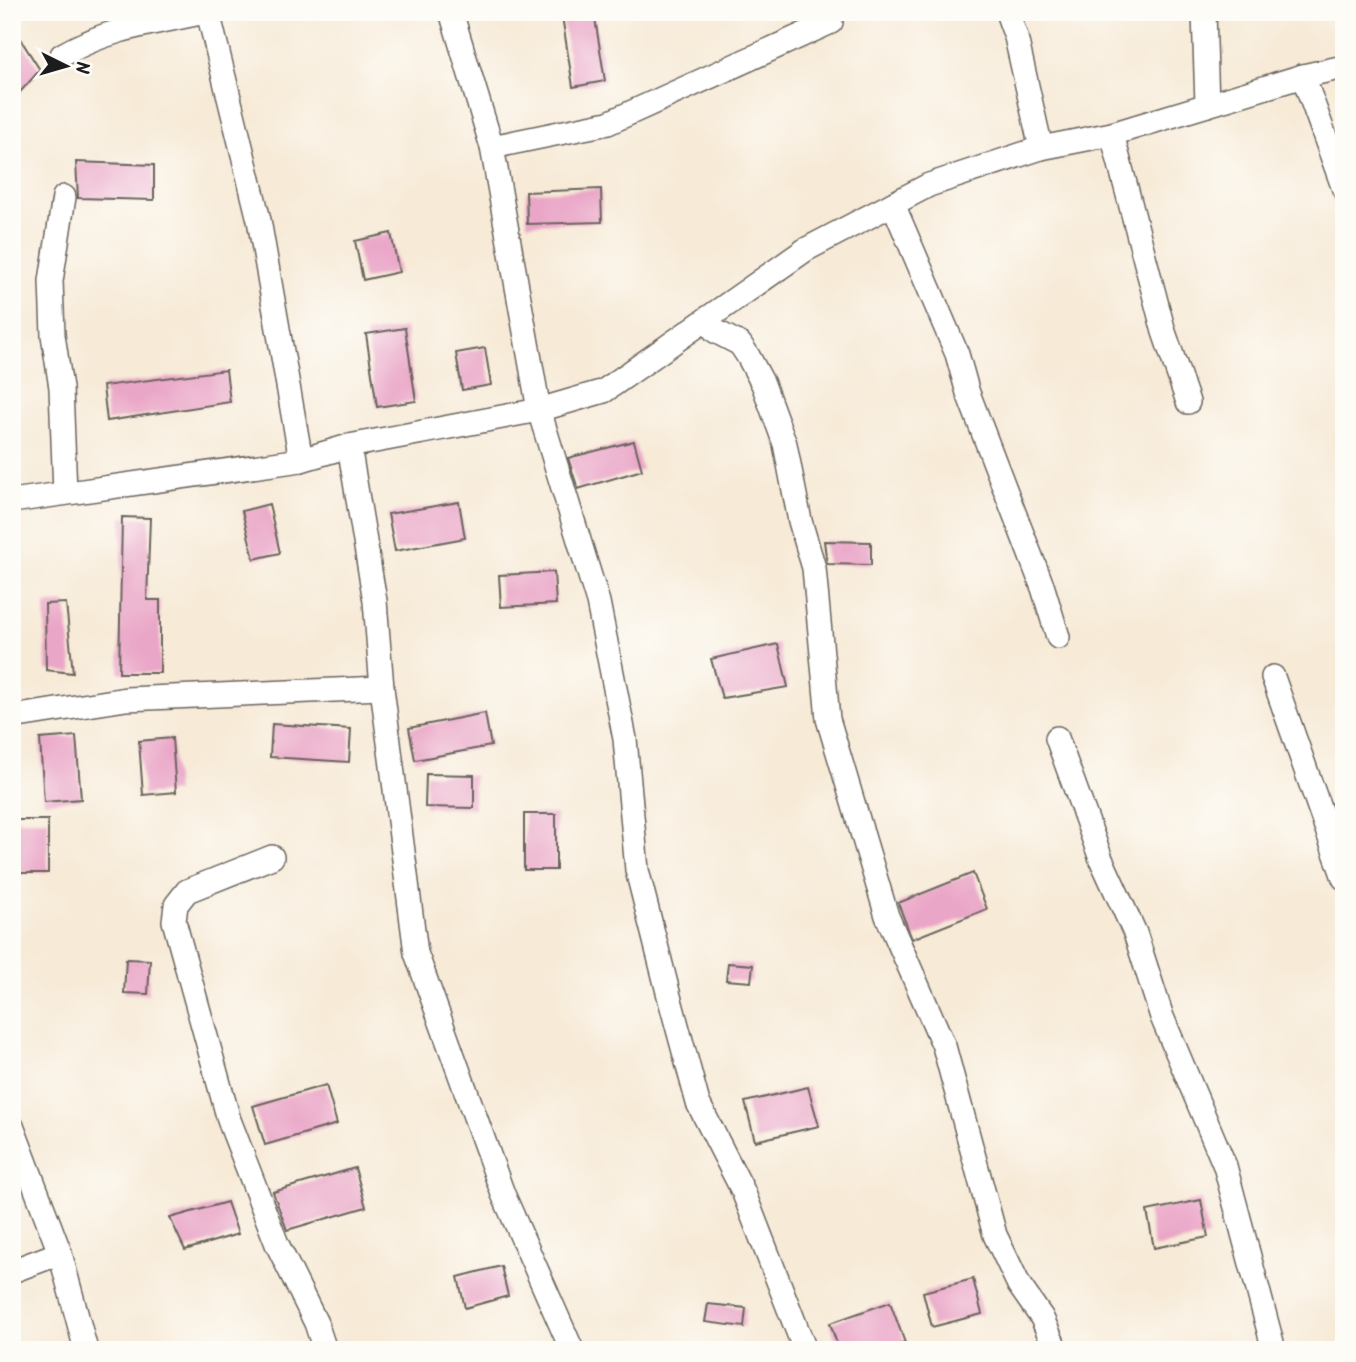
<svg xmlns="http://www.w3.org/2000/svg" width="1356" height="1362" font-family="Kalam,sans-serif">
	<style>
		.building { fill: #eaa6c7 }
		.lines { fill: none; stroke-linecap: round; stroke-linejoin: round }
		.street-casing { stroke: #69645d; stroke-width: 26 }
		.street { stroke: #fff; stroke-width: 23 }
	</style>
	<rect width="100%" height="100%" fill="#fdfcf7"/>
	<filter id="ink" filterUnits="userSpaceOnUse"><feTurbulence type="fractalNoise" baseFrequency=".0143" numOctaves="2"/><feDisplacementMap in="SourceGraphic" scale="14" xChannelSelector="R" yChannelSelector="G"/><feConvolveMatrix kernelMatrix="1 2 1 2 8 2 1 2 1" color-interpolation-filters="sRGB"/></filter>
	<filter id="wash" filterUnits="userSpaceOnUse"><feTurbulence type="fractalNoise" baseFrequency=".00686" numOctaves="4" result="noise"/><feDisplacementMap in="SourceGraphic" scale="28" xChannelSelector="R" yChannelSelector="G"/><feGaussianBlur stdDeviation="1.57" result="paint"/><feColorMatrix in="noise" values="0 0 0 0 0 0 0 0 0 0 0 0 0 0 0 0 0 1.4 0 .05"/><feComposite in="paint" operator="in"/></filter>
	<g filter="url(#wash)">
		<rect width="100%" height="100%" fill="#f7ead7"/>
		<g id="blocks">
			<g class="building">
				<path d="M 594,12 L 605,81 L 573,87 L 562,16 Z"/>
				<path d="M 12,26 L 40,70 L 12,101 Z"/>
				<path d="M 76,162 L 154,165 L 154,200 L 78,198 Z"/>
				<path d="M 601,189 L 602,222 L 527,224 L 526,192 Z"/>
				<path d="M 391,233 L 399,272 L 363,280 L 355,241 Z"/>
				<path d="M 405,328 L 416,401 L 377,407 L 366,334 Z"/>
				<path d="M 485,348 L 491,385 L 462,390 L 456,353 Z"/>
				<path d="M 226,370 L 230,402 L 107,421 L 103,386 Z"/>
				<path d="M 634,441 L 642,470 L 578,489 L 568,458 Z"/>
				<path d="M 459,502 L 465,538 L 395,551 L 388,514 Z"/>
				<path d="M 269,504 L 280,553 L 254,559 L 242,511 Z"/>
				<path d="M 122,517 L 150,518 L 147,600 L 160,600 L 160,673 L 119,673 Z"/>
				<path d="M 824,541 L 871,542 L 871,565 L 827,564 Z"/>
				<path d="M 554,572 L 556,604 L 501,607 L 499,575 Z"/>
				<path d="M 66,603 L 73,673 L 46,670 L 45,604 Z"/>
				<path d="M 778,644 L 788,687 L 722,698 L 711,659 Z"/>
				<path d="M 485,713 L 491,746 L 415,760 L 409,728 Z"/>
				<path d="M 272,724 L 351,729 L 349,762 L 270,757 Z"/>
				<path d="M 76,736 L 81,799 L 44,802 L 40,739 Z"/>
				<path d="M 172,738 L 176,792 L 143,795 L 139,741 Z"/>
				<path d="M 426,774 L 474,775 L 474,808 L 425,807 Z"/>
				<rect x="524" y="814" width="32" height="56"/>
				<path d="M 16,820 L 48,820 L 48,873 L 17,873 Z"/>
				<path d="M 973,873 L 987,909 L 912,939 L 898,903 Z"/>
				<path d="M 126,959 L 150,960 L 148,994 L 124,993 Z"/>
				<path d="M 728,963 L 753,965 L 751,982 L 726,980 Z"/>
				<path d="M 326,1085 L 337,1124 L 265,1145 L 253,1106 Z"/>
				<path d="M 808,1087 L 819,1126 L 755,1141 L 745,1102 Z"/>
				<path d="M 355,1168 L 366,1207 L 287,1230 L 273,1192 Z"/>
				<path d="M 1201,1200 L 1208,1237 L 1154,1248 L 1147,1211 Z"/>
				<path d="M 227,1202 L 238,1234 L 185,1250 L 170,1218 Z"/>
				<path d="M 501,1266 L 508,1296 L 465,1308 L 458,1277 Z"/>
				<path d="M 973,1279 L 982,1314 L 932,1327 L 923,1292 Z"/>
				<path d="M 890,1302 L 905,1343 L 886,1350 L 839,1350 L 830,1323 Z"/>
				<path d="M 708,1304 L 746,1308 L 744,1327 L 705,1322 Z"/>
			</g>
		</g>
	</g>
	<g filter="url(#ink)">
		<use href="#blocks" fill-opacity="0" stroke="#69645d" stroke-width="2"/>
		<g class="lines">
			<g class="street-casing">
				<g id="street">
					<path d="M 208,12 L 259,220 L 301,460"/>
					<path d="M 451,12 L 492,147 L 539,410 L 598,602 L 625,739 L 637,870 L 669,996 L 698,1103 L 743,1191 L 805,1350"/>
					<path d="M 1007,12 L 1016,37 L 1041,148"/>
					<path d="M 1204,12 L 1207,105"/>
					<path d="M 62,55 C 109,28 154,23 206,12"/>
					<path d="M 1303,76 L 1344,67"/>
					<path d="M 1112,134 L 1164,332 L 1188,402"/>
					<path d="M 492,147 L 608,123 L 831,22"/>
					<path d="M 64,197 L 51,281 L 53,335 L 61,388 L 65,493"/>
					<path d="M 893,204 L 957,354 L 968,393 L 1043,588 L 1058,637"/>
					<path d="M 708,318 L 715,331 L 740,344 L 748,356 L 763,384 L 785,444 L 800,521 L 814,568 L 828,719 L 887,916 L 944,1046 L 995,1235 L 1019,1285 L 1042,1318 L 1056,1350"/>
					<path d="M 349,446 L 375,601 L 382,688 L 416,953 L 503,1194 L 572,1350"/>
					<path d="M 12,501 L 301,460 L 349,446 L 539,410 L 604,391 L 805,250 L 929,185 L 1041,148 L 1112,134 L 1303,76 L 1344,189"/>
					<path d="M 1273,677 L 1344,878"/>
					<path d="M 12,717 L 126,699 L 382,688"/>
					<path d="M 1057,738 L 1101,859 L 1135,933 L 1162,1017 L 1225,1166 L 1274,1350"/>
					<path d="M 272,857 L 187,891 L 176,905 L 174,921 L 229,1120 L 277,1244 L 316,1323 L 325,1350"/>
					<path d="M 12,1126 L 60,1253 L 86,1350"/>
					<path d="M 12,1271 L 60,1253"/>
				</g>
			</g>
			<use href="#street" class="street"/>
		</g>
	</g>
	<rect width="1356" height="1362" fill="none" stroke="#fdfcf7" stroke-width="42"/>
	<g transform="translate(66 66) rotate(95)" stroke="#fdfcf7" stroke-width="5" paint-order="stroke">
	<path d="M0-5L12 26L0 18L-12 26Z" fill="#1c1c1c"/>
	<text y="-10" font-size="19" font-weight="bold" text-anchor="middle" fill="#1c1c1c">N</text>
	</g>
</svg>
